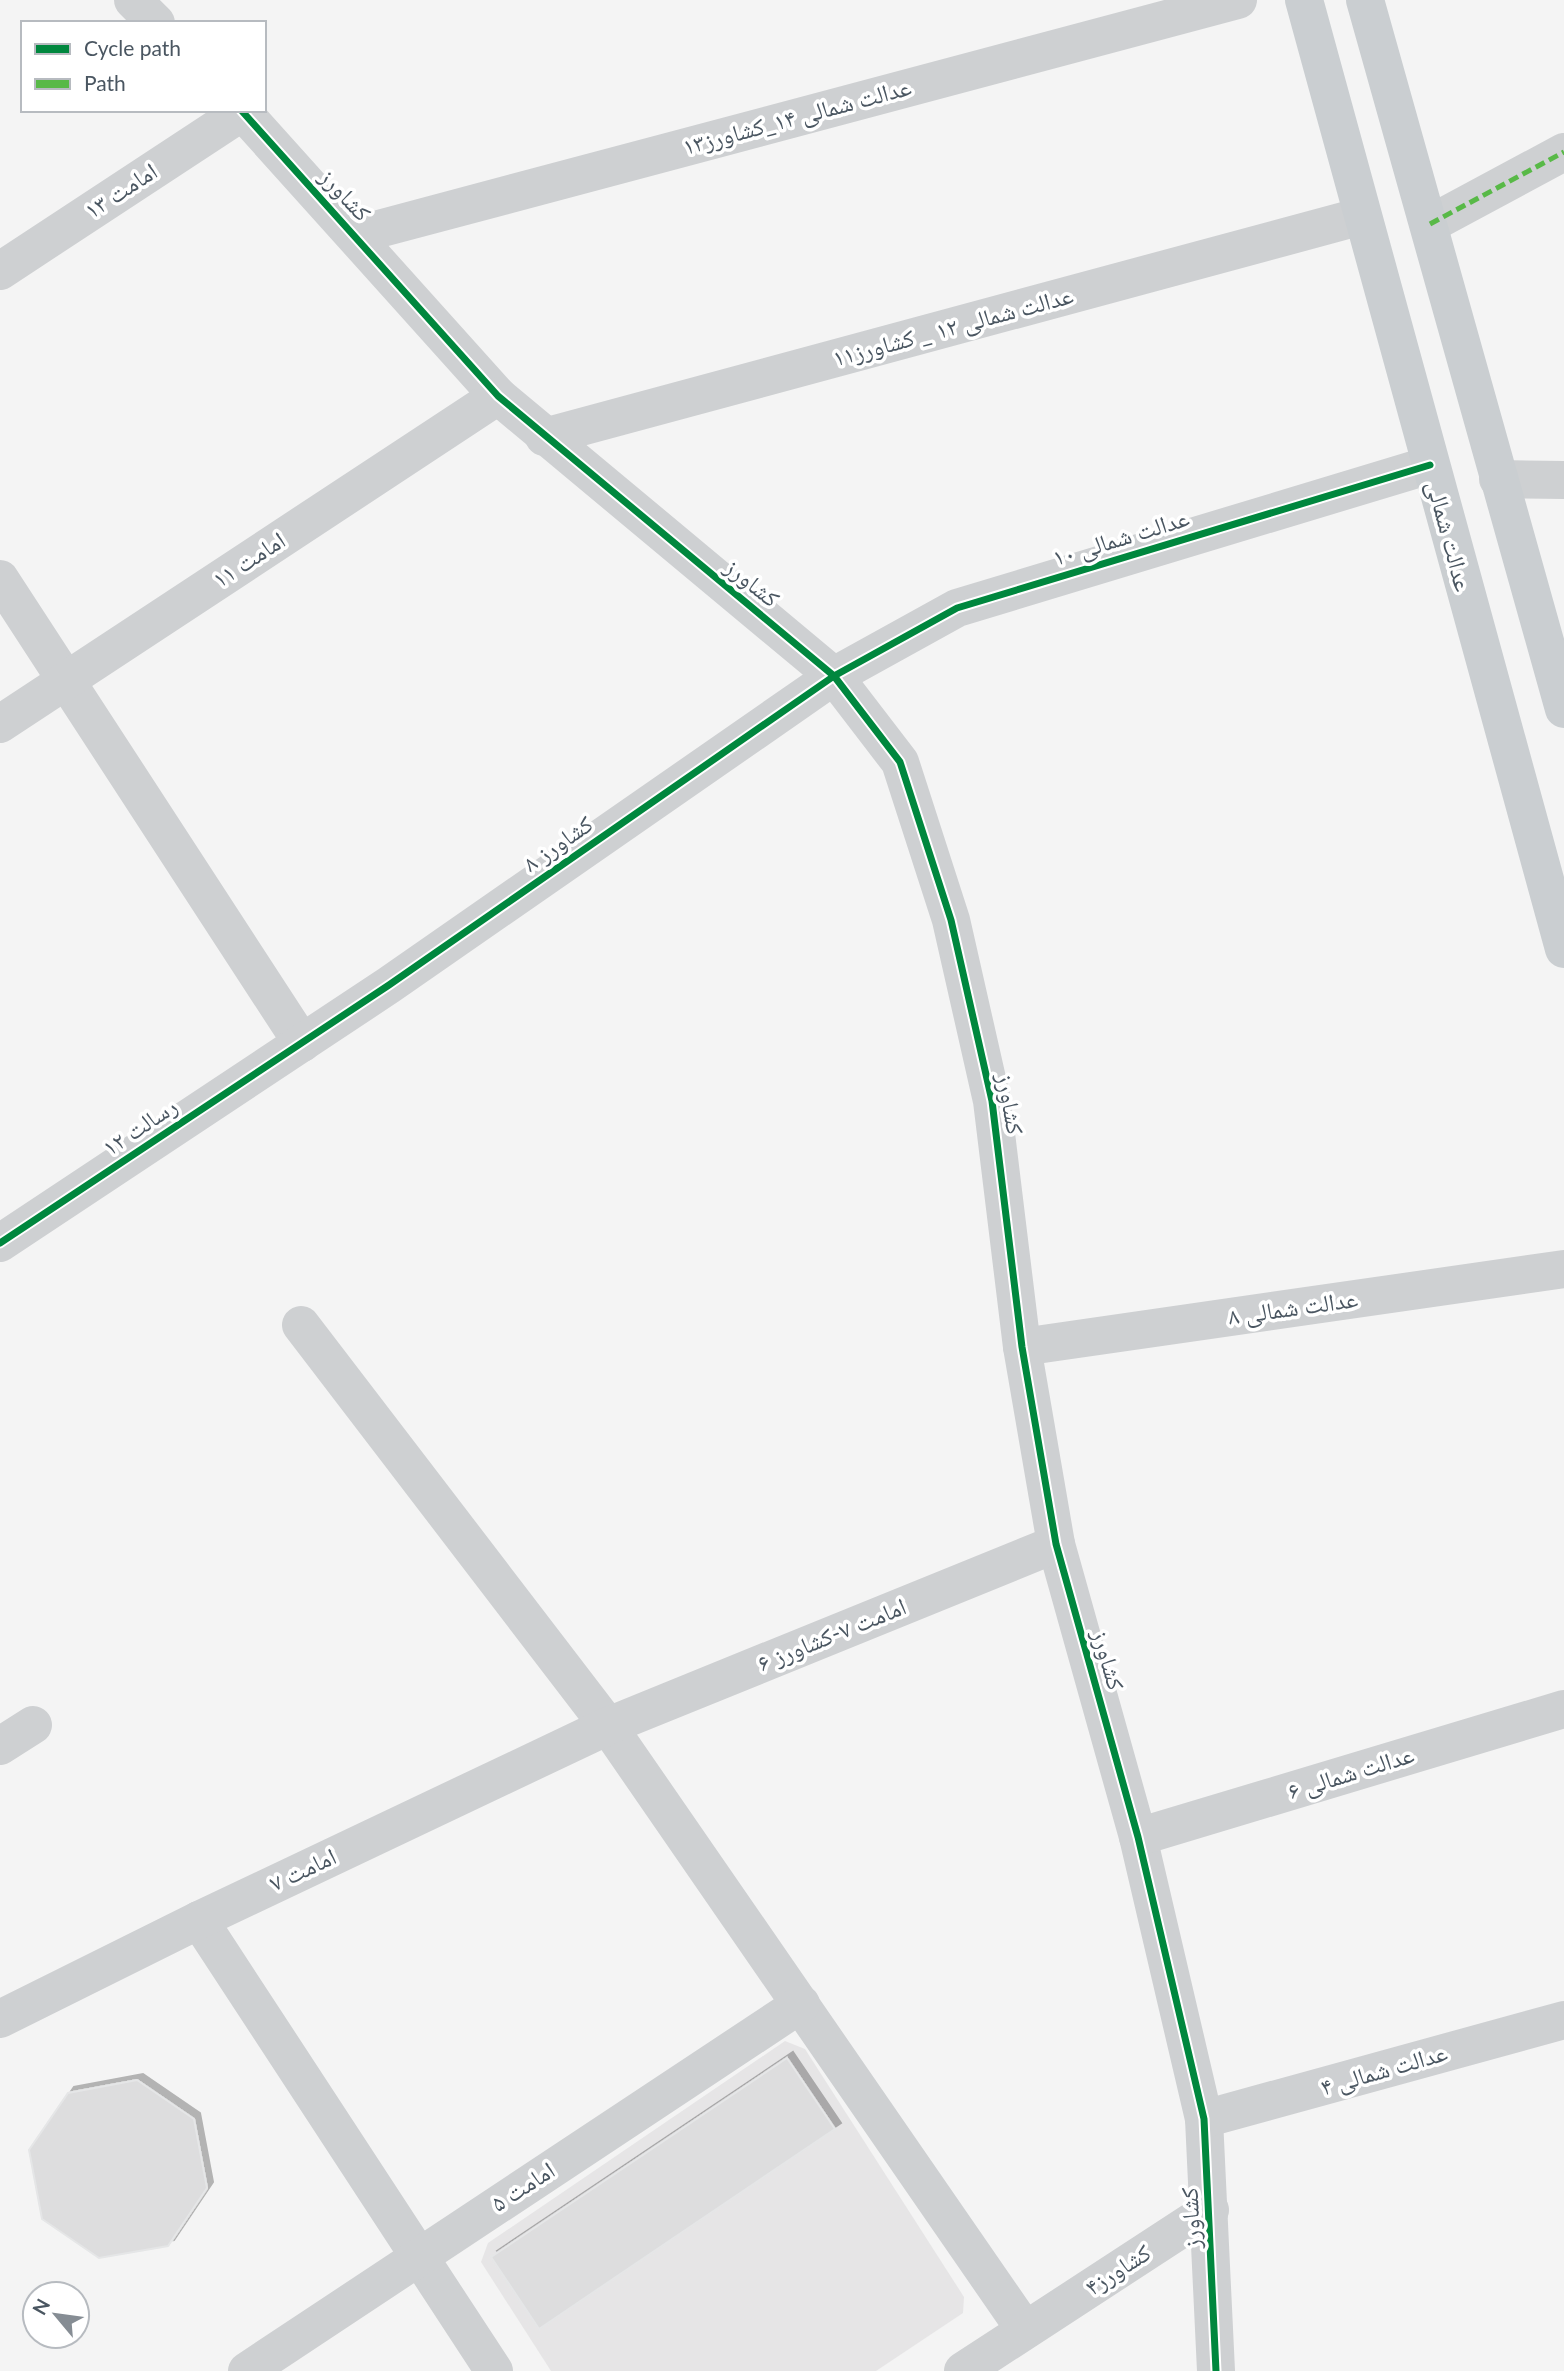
<svg xmlns="http://www.w3.org/2000/svg" width="1564" height="2371" font-family="Lato,'Noto Naskh Arabic',sans-serif">
	<style>
		.education { fill: #e6e5e6 }
		.building { fill: #ddddde; stroke: #e5e6e7; stroke-width: 2; filter: url(#shadow) }
		.lines { fill: none; stroke-linecap: round; stroke-linejoin: round }
		.minor { stroke: #ced0d2; stroke-width: 38 }
		.major { stroke: #caced1; stroke-width: 38 }
		.quiet { stroke: #58b947; stroke-width: 5; stroke-dasharray: 10 5; stroke-linecap: butt }
		.cycleway-casing { stroke: #fff; stroke-width: 11 }
		.cycleway { stroke: #00873e; stroke-width: 7 }
		.labels { text-anchor: middle; stroke-width: 7; stroke-linejoin: round; paint-order: stroke }
		.street-label { font-size: 24px; fill: #4a5661; stroke: #fff }
	</style>
	<defs>
		<filter id="shadow"><feDropShadow dx="6" dy="-6" stdDeviation="0" flood-color="#0004"/></filter>
	</defs>
	<rect width="100%" height="100%" fill="#f4f4f4"/>
	<path class="education" d="M 785,2041 L 805,2049 L 964,2297 L 963,2313 L 876,2371 L 551,2371 L 481,2262 L 488,2243 Z"/>
	<g class="building">
		<path d="M 787,2058 L 835,2129 L 539,2329 L 491,2257 Z"/>
		<path d="M 137,2080 L 194,2119 L 207,2188 L 168,2246 L 99,2258 L 42,2219 L 29,2150 L 68,2093 Z"/>
	</g>
	<g class="lines">
		<g class="minor">
			<path d="M 133,0 L 156,23"/>
			<path d="M 241,110 L 498,396 L 834,676 L 900,762 L 951,920 L 992,1101 L 1022,1347 L 1056,1544 L 1138,1837 L 1204,2119 L 1216,2371"/>
			<path d="M 1430,224 L 1564,152"/>
			<path d="M 356,235 L 1238,0"/>
			<path d="M 0,271 L 242,112"/>
			<path d="M 544,437 L 1362,216"/>
			<path d="M 1498,479 L 1564,480"/>
			<path d="M 0,579 L 302,1043"/>
			<path d="M 0,724 L 498,396"/>
			<path d="M 0,1243 L 389,985 L 834,676 L 957,608 L 1430,465"/>
			<path d="M 301,1325 L 608,1726 L 1025,2330"/>
			<path d="M 1022,1347 L 1564,1269"/>
			<path d="M 0,1746 L 33,1725"/>
			<path d="M 1138,1837 L 1564,1709"/>
			<path d="M 199,1920 L 494,2371"/>
			<path d="M 0,2019 L 199,1920 L 608,1726 L 1056,1544"/>
			<path d="M 1204,2119 L 1564,2020"/>
			<path d="M 247,2371 L 801,2004"/>
			<path d="M 963,2371 L 1210,2210"/>
		</g>
		<g class="major">
			<path d="M 1304,0 L 1564,949"/>
			<path d="M 1365,0 L 1564,709"/>
		</g>
		<path class="quiet" d="M 1430,224 L 1564,152"/>
		<g class="cycleway-casing">
			<g id="cycleway">
				<path d="M 241,110 L 498,396 L 834,676 L 900,762 L 951,920 L 992,1101 L 1022,1347 L 1056,1544 L 1138,1837 L 1204,2119 L 1216,2371"/>
				<path d="M 0,1243 L 389,985 L 834,676 L 957,608 L 1430,465"/>
			</g>
		</g>
		<use href="#cycleway" class="cycleway"/>
	</g>
	<g class="labels">
		<g class="street-label">
			<text transform="translate(797 117) rotate(-15)" y="8">عدالت شمالی ۱۴_کشاورز۱۳</text>
			<text transform="translate(121 191) rotate(-33)" y="8">امامت ۱۳</text>
			<text transform="translate(345 195) rotate(47)" y="8">کشاورز</text>
			<text transform="translate(953 327) rotate(-15)" y="8">عدالت شمالی ۱۲ _ کشاورز۱۱</text>
			<text transform="translate(1449 536) rotate(75)" y="8">عدالت شمالی</text>
			<text transform="translate(1121 538) rotate(-17)" y="8">عدالت شمالی ۱۰</text>
			<text transform="translate(249 560) rotate(-33)" y="8">امامت ۱۱</text>
			<text transform="translate(752 583) rotate(39)" y="8">کشاورز</text>
			<text transform="translate(558 844) rotate(-35)" y="8">کشاورز ۸</text>
			<text transform="translate(1010 1104) rotate(80)" y="8">کشاورز</text>
			<text transform="translate(140 1127) rotate(-34)" y="8">رسالت ۱۲</text>
			<text transform="translate(1293 1308) rotate(-8)" y="8">عدالت شمالی ۸</text>
			<text transform="translate(832 1635) rotate(-22)" y="8">امامت ۷-کشاورز ۶</text>
			<text transform="translate(1108 1660) rotate(74)" y="8">کشاورز</text>
			<text transform="translate(1351 1773) rotate(-17)" y="8">عدالت شمالی ۶</text>
			<text transform="translate(303 1870) rotate(-25)" y="8">امامت ۷</text>
			<text transform="translate(1384 2070) rotate(-16)" y="8">عدالت شمالی ۴</text>
			<text transform="translate(523 2187) rotate(-33)" y="8">امامت ۵</text>
			<text transform="translate(1191 2218) rotate(-93)" y="8">کشاورز</text>
			<text transform="translate(1118 2270) rotate(-33)" y="8">کشاورز۴</text>
		</g>
	</g>
	<rect x="21" y="21" width="245" height="91" fill="#ffffff" stroke="#b7bbc0" stroke-width="2"/>
	<rect x="35" y="44" width="35" height="10" fill="#00873e" stroke="#b7bbc0" stroke-width="2"/>
	<text x="84" y="56" font-size="21" fill="#4a5661">Cycle path</text>
	<rect x="35" y="79" width="35" height="10" fill="#58b947" stroke="#b7bbc0" stroke-width="2"/>
	<text x="84" y="91" font-size="21" fill="#4a5661">Path</text>
	<g transform="translate(56 2315) rotate(299)"><circle r="33" fill="#ffffff" stroke="#b7bbc0" stroke-width="2"/>
	<path d="M0-5L12 26L0 18L-12 26Z" fill="#868d94"/>
	<text y="-10" font-size="19" font-weight="bold" text-anchor="middle" fill="#4a5661">N</text>
	</g>
</svg>
